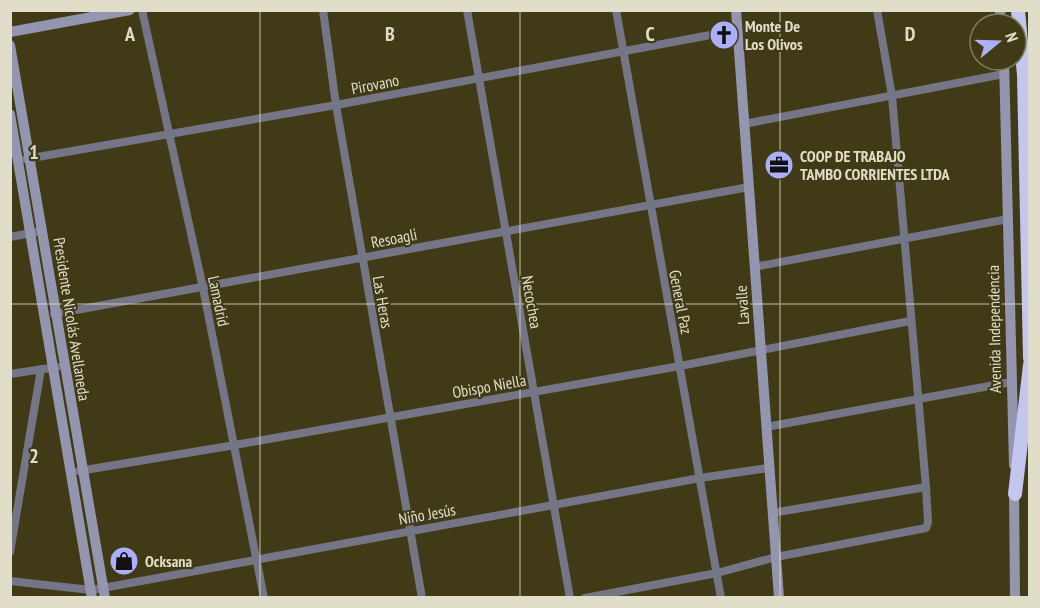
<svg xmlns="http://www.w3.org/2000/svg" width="1040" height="608" font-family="'PT Sans Narrow',sans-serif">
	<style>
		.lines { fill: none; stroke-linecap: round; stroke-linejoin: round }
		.street { stroke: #747686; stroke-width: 8 }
		.secondary { stroke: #9496b0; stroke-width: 10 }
		.highway { stroke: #c3c6ee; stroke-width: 14 }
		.grid { fill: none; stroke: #e0ddc9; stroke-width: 1.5; stroke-opacity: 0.55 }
		.labels { text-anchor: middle; stroke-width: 4.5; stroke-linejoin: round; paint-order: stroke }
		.poi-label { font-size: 16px; font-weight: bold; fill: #e0ddc9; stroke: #403b16; text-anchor: start }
		.street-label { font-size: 16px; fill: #e0ddc9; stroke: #403b16 }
		.grid-label { font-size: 20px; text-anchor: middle; font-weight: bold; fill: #e0ddc9; stroke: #403b16; stroke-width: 4.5; stroke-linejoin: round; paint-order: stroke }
	</style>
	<rect width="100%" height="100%" fill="#403b16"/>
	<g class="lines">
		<g class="street">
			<path d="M 142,10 L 203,288 L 264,598"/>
			<path d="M 323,10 L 336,105 L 422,598"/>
			<path d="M 467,10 L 570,598"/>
			<path d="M 616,10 L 721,598"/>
			<path d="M 744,124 L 1004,74"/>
			<path d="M 26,159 L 336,105 L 737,30"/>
			<path d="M 10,237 L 42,231"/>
			<path d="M 754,267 L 1008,219"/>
			<path d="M 54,314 L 749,187"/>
			<path d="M 10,374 L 57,367"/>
			<path d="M 766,427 L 1011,382"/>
			<path d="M 79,471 L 235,445 L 680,366 L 910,321"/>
			<path d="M 772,513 L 926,487"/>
			<path d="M 10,552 L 41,369"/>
			<path d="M 10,581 L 91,590 L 103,588 L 700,478 L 768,468"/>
			<path d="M 585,598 L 717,573 L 776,557 L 926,528 L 928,522 L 926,487 L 892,96 L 877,10"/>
		</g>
		<g class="secondary">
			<path d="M 736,10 L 779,598"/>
			<path d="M 1000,10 L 1001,24"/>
			<path d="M 10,32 L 130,10"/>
			<path d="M 10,45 L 105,598"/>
			<path d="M 1004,60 L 1014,465"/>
			<path d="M 10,114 L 92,598"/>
			<path d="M 1014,486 L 1015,598"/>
		</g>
		<g class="highway">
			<path d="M 1018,10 L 1024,75 L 1030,358"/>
			<path d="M 1015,494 L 1030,365"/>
		</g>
	</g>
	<path class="grid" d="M 260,10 L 260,598M 520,10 L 520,598M 780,10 L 780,598M 10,304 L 1030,304"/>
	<defs>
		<g id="church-disc" transform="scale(1.5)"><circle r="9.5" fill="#acaffb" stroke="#403b16"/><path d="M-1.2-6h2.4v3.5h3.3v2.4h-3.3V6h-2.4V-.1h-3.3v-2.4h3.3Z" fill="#111"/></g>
		<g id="office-disc" transform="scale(1.5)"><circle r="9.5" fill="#acaffb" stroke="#403b16"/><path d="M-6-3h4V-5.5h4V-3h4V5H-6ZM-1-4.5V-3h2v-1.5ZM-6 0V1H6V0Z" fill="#111"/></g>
		<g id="shop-disc" transform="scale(1.5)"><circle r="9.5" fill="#acaffb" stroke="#403b16"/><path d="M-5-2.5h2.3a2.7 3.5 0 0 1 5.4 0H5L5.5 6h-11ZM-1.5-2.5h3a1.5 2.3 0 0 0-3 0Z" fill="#111"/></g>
	</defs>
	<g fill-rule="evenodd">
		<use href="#church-disc" x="724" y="35"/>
		<use href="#office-disc" x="779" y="165"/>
		<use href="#shop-disc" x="124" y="561"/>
	</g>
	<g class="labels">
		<g class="poi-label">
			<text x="745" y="32">Monte De<tspan x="745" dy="18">Los Olivos</tspan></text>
			<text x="800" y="162">COOP DE TRABAJO<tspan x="800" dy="18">TAMBO CORRIENTES LTDA</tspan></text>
			<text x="145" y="567">Ocksana</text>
		</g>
		<g class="street-label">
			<text transform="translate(375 84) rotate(-11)" y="6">Pirovano</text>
			<text transform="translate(394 238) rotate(-11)" y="6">Resoagli</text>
			<text transform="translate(219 301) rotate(78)" y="6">Lamadrid</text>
			<text transform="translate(383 302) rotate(80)" y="6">Las Heras</text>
			<text transform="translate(532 302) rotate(80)" y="6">Necochea</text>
			<text transform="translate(681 302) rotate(79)" y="6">General Paz</text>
			<text transform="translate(742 305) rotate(-94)" y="6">Lavalle</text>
			<text transform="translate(72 319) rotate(81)" y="6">Presidente Nicolás Avellaneda</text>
			<text transform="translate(994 329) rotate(-91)" y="6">Avenida Independencia</text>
			<text transform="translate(489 386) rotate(-10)" y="6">Obispo Niella</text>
			<text transform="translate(427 514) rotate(-10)" y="6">Niño Jesús</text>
		</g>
	</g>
	<g class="grid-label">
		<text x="130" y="41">A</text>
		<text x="390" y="41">B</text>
		<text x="650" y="41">C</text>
		<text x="910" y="41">D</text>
		<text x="34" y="159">1</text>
		<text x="34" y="463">2</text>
	</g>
	<rect width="1040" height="608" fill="none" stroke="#e0ddc9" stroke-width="24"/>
	<g transform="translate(998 42) rotate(71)"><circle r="28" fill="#403b16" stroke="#807c5e" stroke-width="1.5"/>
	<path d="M0-4.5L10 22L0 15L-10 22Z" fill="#acaffb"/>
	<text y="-9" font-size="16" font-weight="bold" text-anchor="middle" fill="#e0ddc9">N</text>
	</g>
</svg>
